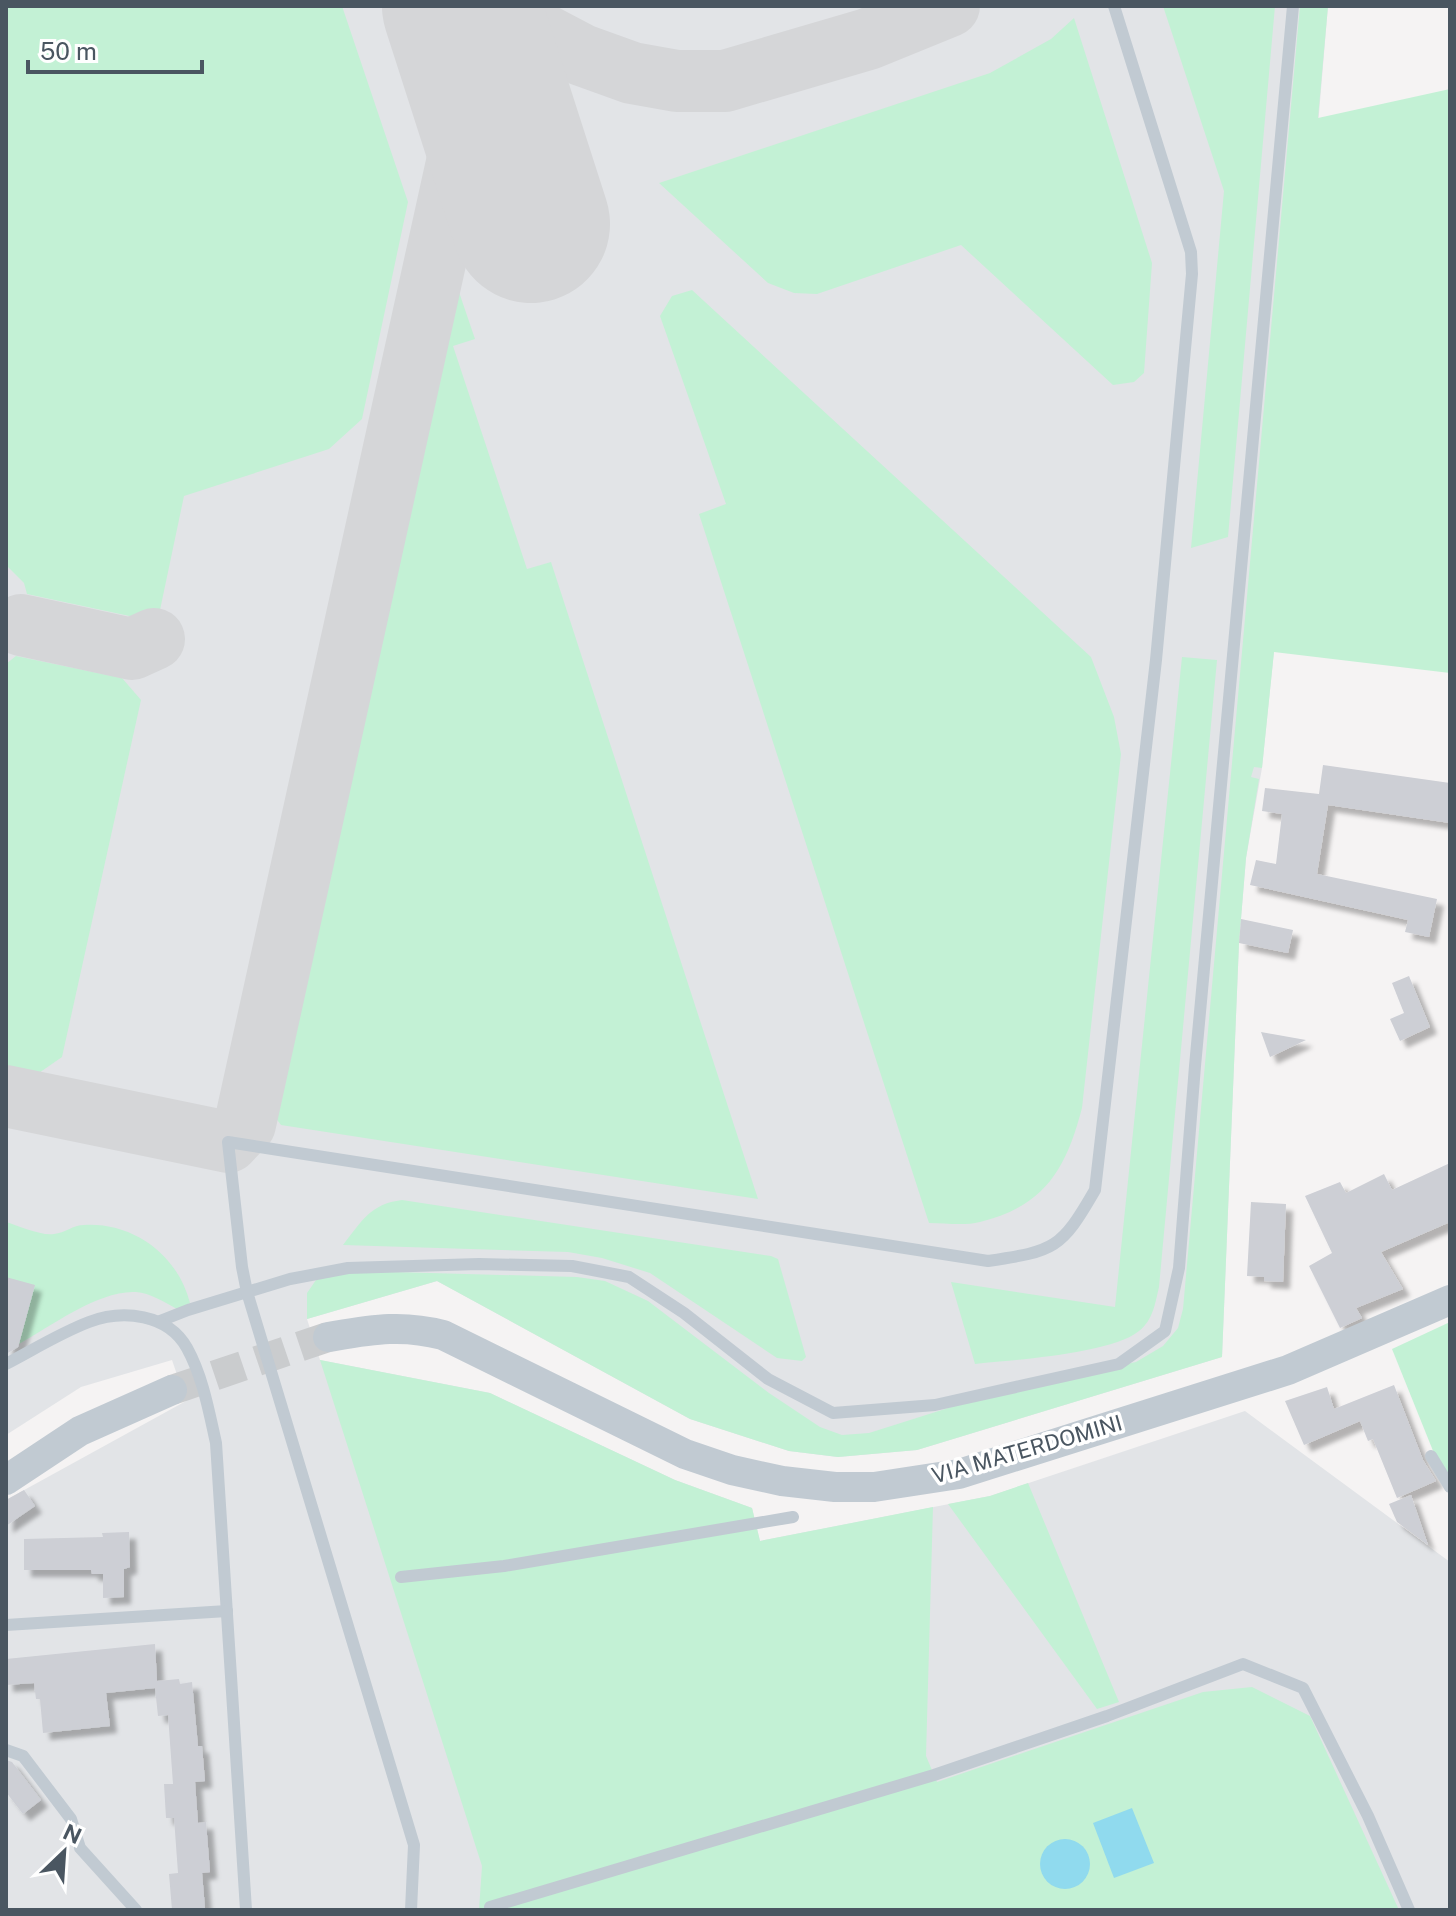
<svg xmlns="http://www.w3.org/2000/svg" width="1456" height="1916" font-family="'Public Sans',sans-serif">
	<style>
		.airport { fill: #e2e4e7 }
		.green { fill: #c3f1d5 }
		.water { fill: #90daee }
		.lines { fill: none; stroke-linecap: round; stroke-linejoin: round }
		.taxiway { stroke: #d5d6d8; stroke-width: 62 }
		.runway { stroke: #d5d6d8; stroke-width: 158 }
		.building { fill: #cdcfd5; filter: url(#shadow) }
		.tertiary-tunnel { stroke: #caccce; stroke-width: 30; stroke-dasharray: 30 15; stroke-linecap: butt }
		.service { stroke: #c1cad2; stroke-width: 12 }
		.tertiary { stroke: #c1cad2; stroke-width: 30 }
		.labels { text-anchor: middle; stroke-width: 7; stroke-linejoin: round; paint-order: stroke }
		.street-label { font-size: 22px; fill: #4a5661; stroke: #fff }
	</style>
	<defs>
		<filter id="shadow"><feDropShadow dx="7" dy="7" stdDeviation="2" flood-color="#0004"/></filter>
	</defs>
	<rect width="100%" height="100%" fill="#f5f3f3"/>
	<path class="airport" d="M 6,6 L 1328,6 L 1274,651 L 1262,768 L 1246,858 L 1239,943 L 1222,1357 L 917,1450 L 838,1457 L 789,1451 L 690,1419 L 437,1281 L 307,1319 L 320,1360 L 490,1393 L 675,1480 L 752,1508 L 760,1541 L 990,1496 L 1245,1411 L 1450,1562 L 1450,1910 L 6,1910 L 6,1500 L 186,1401 L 172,1360 L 81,1387 L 6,1435 Z"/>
	<g class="green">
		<path d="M 6,6 L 342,6 L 408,202 L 362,419 L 329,449 L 184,496 L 160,610 L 134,617 L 27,594 L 24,583 L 6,565 Z"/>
		<path d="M 1163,6 L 1275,6 L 1228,537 L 1191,548 L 1224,191 Z"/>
		<path d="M 1300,6 L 1328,6 L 1318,118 L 1450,89 L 1450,673 L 1274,652 L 1262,768 L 1254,767 L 1251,777 L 1259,779 L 1246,858 L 1239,943 L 1222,1357 L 917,1450 L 838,1457 L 789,1451 L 690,1419 L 437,1281 L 307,1319 L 307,1293 L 323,1270 L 577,1277 L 605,1281 L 648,1301 L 769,1393 L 820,1427 L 842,1435 L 869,1433 L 983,1397 L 1136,1362 L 1163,1346 L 1178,1328 L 1183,1309 Z"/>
		<path d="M 1074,18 L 1152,263 L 1144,373 L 1134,382 L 1113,385 L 961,245 L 817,294 L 794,293 L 768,283 L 659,183 L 990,73 L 1051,39 Z"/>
		<path d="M 692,290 L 1091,657 L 1114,717 L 1121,754 L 1082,1108 C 1066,1169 1045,1206 980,1222 C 964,1226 945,1223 929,1223 L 699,514 L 726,504 L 660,316 L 672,296 Z"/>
		<path d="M 459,292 L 475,339 L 453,346 L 527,569 L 551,562 L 758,1199 L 281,1125 L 269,1109 L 440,324 L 451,299 Z"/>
		<path d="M 16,656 L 122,678 L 141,700 L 62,1057 L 36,1075 L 6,1068 L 6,664 Z"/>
		<path d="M 1182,657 L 1217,660 L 1159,1287 C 1155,1304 1153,1320 1139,1331 C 1111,1354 1012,1360 975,1364 L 951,1282 L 1115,1307 Z"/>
		<path d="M 402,1200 L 771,1256 L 778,1259 L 806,1357 L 802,1361 L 777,1358 L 650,1273 L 602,1258 L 568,1252 L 343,1245 C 362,1221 370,1204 402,1200 Z"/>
		<path d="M 6,1222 C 19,1226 41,1236 54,1234 C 65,1233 73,1225 84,1225 C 133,1222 178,1255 190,1303 L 177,1309 C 164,1302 150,1293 136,1292 C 99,1290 51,1326 19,1344 L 30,1303 L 6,1296 Z"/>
		<path d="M 1450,1322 L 1450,1493 L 1392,1349 Z"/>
		<path d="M 320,1360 L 490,1393 L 675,1480 L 752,1508 L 760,1541 L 933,1507 L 926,1756 L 937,1782 L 1203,1692 L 1252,1687 L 1310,1716 L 1399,1910 L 479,1910 L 482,1866 Z"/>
		<path d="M 1028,1483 L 1119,1702 L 1097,1709 L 948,1504 L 990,1496 Z"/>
	</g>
	<g class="water">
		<path d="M 1132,1808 L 1154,1863 L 1114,1878 L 1093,1823 Z"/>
		<circle cx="1065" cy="1864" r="25"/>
	</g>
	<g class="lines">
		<g class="taxiway">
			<path d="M 502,6 L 527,26 L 582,55 L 632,73 L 677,81 L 725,81 L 868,39 L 949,6"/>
			<path d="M 21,625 L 132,649 L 154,639"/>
			<path d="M 6,1096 L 228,1142 L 245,1124 L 479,63"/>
		</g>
		<path class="runway" d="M 461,6 L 531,224"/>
	</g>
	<g class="building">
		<path d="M 1323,765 L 1450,783 L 1450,823 L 1328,805 L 1317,874 L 1437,899 L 1429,937 L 1405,932 L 1408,920 L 1250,885 L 1256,860 L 1276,864 L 1282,814 L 1262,811 L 1265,788 L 1319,794 Z"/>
		<path d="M 1241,919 L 1293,930 L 1288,953 L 1239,943 Z"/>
		<path d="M 1409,976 L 1430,1027 L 1400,1041 L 1390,1019 L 1404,1013 L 1392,983 Z"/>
		<path d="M 1261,1032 L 1306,1040 L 1270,1057 Z"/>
		<path d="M 1450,1163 L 1450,1222 L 1381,1252 L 1403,1289 L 1356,1308 L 1362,1318 L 1340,1328 L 1309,1266 L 1332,1253 L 1305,1196 L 1340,1182 L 1346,1193 L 1384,1174 L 1392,1190 Z"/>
		<path d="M 1251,1202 L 1286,1204 L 1283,1282 L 1264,1281 L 1264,1277 L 1247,1276 Z"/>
		<path d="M 6,1277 L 35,1285 L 18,1347 L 6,1354 Z"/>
		<path d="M 1394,1385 L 1423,1460 L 1436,1481 L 1397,1498 L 1373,1439 L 1368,1441 L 1360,1421 L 1304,1445 L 1285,1401 L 1327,1387 L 1334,1409 Z"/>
		<path d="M 24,1490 L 35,1506 L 6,1526 L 6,1500 Z"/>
		<path d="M 1411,1495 L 1428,1545 L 1397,1522 L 1389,1504 Z"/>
		<path d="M 129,1532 L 130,1567 L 124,1569 L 124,1597 L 103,1598 L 103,1574 L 92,1574 L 91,1570 L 24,1570 L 24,1539 L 103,1537 L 102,1533 Z"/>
		<path d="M 155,1644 L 157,1681 L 179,1679 L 180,1684 L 192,1682 L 198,1746 L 202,1746 L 205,1781 L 195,1782 L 198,1823 L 206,1822 L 210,1872 L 202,1873 L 205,1908 L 172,1910 L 169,1874 L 178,1873 L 174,1818 L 166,1818 L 164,1784 L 173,1784 L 168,1715 L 158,1716 L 155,1688 L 106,1693 L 110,1726 L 43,1733 L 40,1699 L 36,1699 L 34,1683 L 6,1685 L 6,1659 Z"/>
		<path d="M 6,1760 L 12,1762 L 41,1800 L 23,1814 L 6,1792 Z"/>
	</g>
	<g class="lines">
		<path class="tertiary-tunnel" d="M 172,1390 L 328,1337"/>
		<g class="service">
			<path d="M 160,1321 L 188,1310 L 290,1279 L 348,1268 L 479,1264 L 572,1266 L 629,1277 L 684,1313 L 768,1379 L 833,1413 L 935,1405 L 1119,1364 L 1165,1331 L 1179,1268 L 1195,1066 L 1293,6"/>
			<path d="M 6,1364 C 33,1350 60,1333 89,1322 C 123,1309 168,1314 187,1348 C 203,1377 209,1412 216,1443 L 246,1910"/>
			<path d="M 1431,1456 L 1450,1487"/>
			<path d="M 401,1577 L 504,1566 L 793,1517"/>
			<path d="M 6,1625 L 227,1611"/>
			<path d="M 6,1750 L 23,1756 L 71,1819 L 80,1848 L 136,1910"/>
			<path d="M 490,1907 L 934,1775 L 1107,1716 L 1243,1664 L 1303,1688 L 1368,1816 L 1409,1910"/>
			<path d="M 411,1910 L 414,1845 L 247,1292 L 242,1267 L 228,1142 L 988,1261 C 1055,1251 1061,1249 1095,1190 L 1156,660 L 1192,274 L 1191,252 L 1114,6"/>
		</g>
		<g class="tertiary">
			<path d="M 328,1337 C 371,1330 401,1324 443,1335 L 685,1454 L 732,1470 L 782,1481 L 835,1487 L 874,1487 L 959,1474 L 1288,1370 L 1450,1300"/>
			<path d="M 6,1480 L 80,1431 L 172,1390"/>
		</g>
	</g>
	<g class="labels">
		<g class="street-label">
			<text transform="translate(1027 1449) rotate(-16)" y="8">VIA MATERDOMINI</text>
		</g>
	</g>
	<rect width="1456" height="1916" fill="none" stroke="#4a5661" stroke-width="16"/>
	<g transform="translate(64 1852) rotate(25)" stroke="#ffffff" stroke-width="6" paint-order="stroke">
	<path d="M0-6L14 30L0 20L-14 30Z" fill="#4a5661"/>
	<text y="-12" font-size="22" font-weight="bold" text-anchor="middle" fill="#4a5661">N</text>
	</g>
	<path d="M28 60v12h174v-12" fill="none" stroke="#4a5661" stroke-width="4"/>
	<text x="40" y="60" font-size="24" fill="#4a5661" stroke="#ffffff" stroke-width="6" paint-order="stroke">50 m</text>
</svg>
